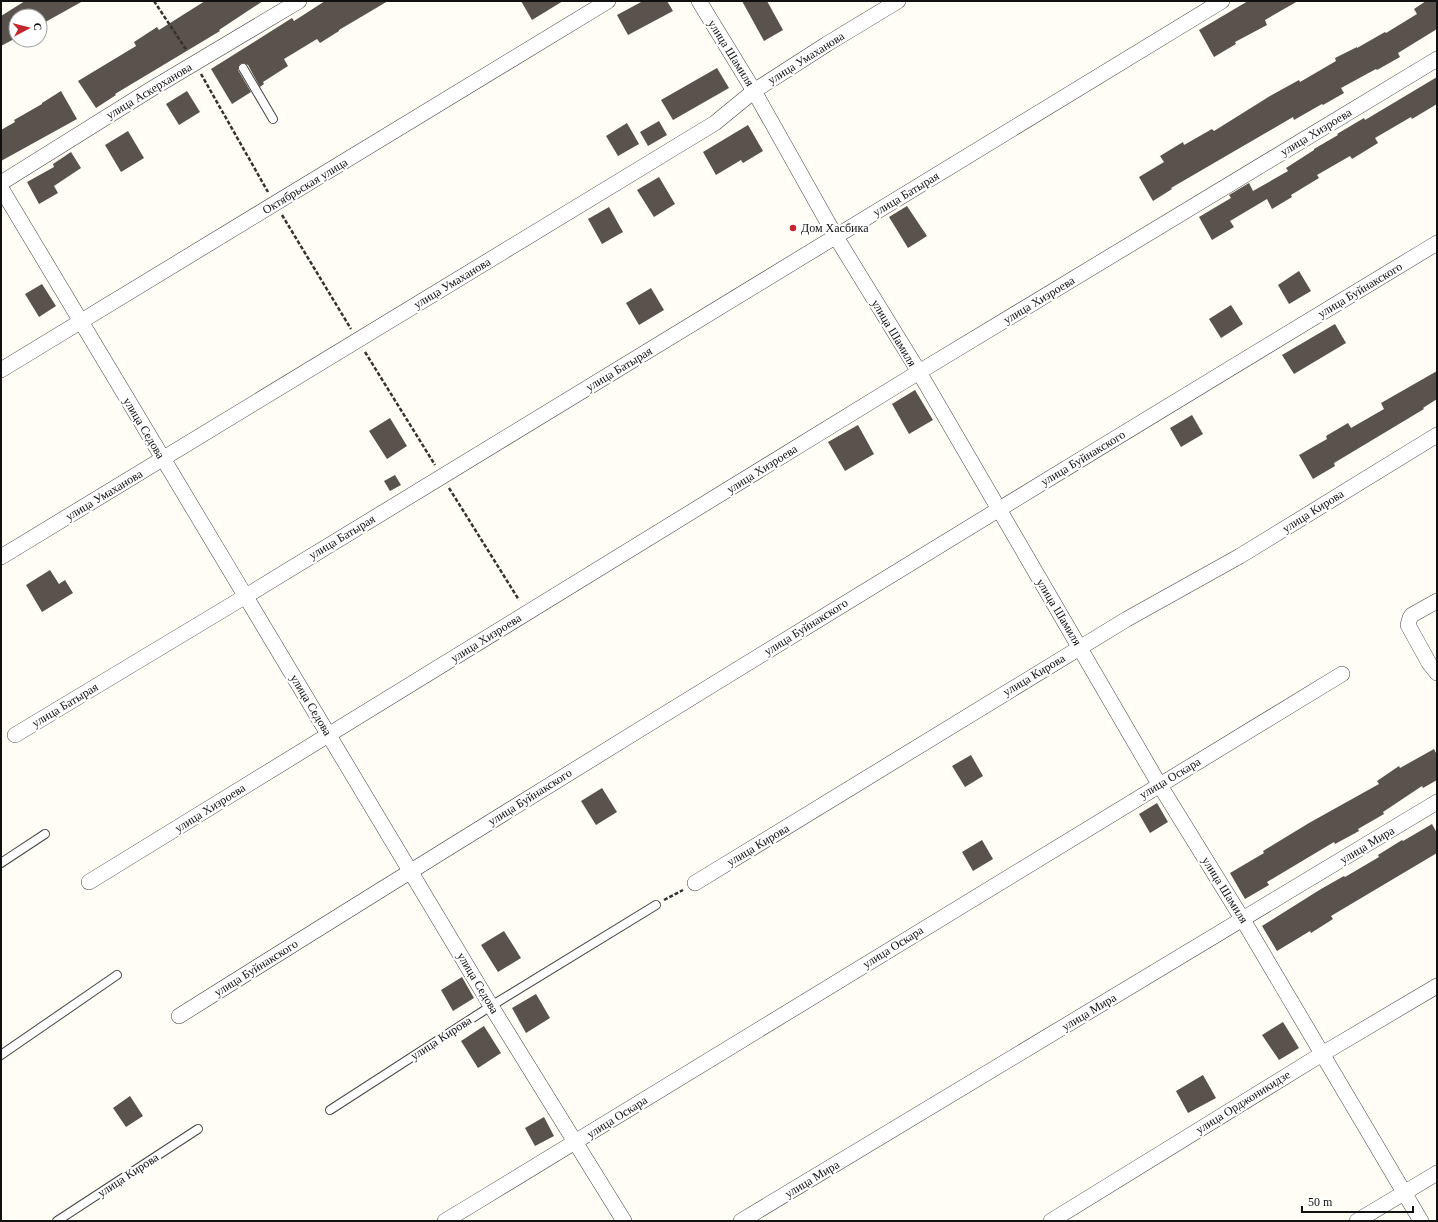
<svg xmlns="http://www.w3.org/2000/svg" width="1438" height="1222" font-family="Georgia,serif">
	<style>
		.building { fill: #5a524d }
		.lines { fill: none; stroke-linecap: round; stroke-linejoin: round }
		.service-casing { stroke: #444; stroke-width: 10 }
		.minor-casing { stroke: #444; stroke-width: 16 }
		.path { stroke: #333; stroke-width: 2.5; stroke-dasharray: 4 2; stroke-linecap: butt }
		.service { stroke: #fff; stroke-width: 8 }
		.minor { stroke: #fff; stroke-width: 15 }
		.poi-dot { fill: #c4262e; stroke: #fff; stroke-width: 1.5 }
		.labels { text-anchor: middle; stroke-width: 4; stroke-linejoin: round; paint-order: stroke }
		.street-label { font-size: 12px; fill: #111; stroke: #fff }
		.poi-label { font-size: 12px; fill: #111; stroke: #fff; text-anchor: start }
	</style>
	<rect width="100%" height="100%" fill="#fffdf5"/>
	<g class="building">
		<path d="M 25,1 L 83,1 L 40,25 L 40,16 L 16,16 L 16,38 L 1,46 L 1,16 Z"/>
		<path d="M 205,1 L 263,1 L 219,30 L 220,31 L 115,94 L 116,95 L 96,108 L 78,81 L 136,46 L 134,42 L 157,27 L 159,30 Z"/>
		<path d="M 325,1 L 388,1 L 339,30 L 339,31 L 320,43 L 317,39 L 284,59 L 288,66 L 263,82 L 264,84 L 260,87 L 248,65 L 243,63 L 240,64 L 238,68 L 238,70 L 251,92 L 232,104 L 211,69 L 292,18 L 294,21 Z"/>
		<path d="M 521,1 L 563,1 L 532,20 Z"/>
		<path d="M 643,1 L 667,1 L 673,11 L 628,35 L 617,15 Z"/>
		<path d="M 742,1 L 767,1 L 783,30 L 764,41 Z"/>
		<path d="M 1248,1 L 1298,1 L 1265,20 L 1267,25 L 1235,42 L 1236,44 L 1214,57 L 1199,30 Z"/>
		<path d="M 1426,1 L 1437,1 L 1437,29 L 1398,53 L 1400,57 L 1377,70 L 1376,69 L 1341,88 L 1344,93 L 1323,105 L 1322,104 L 1294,120 L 1293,117 L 1171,188 L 1172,189 L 1153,201 L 1139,177 L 1164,162 L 1160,156 L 1183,142 L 1184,145 L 1212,129 L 1214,131 L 1270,96 L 1299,80 L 1300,82 L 1336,61 L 1335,58 L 1357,47 L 1357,48 L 1385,32 L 1386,33 L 1417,14 L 1414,9 Z"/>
		<path d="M 717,68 L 729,88 L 673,120 L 661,100 Z"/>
		<path d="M 1437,77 L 1437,104 L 1412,119 L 1411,117 L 1375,138 L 1378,143 L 1352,159 L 1350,156 L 1317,175 L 1319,178 L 1291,195 L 1292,197 L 1272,209 L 1267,199 L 1230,221 L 1234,227 L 1212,240 L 1199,217 L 1231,198 L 1229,195 L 1249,183 L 1253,191 L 1288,171 L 1286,168 L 1314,150 L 1314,149 L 1338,135 L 1337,134 L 1364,118 L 1365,120 Z"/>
		<path d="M 61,91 L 77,119 L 1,161 L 1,130 L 15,122 L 14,120 L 42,104 L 42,103 Z"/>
		<path d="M 187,91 L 200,112 L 179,125 L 166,104 Z"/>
		<path d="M 659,121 L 667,135 L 648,146 L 640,132 Z"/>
		<path d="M 627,123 L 639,144 L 618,156 L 606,136 Z"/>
		<path d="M 748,125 L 763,151 L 743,163 L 741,160 L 716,175 L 703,152 Z"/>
		<path d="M 128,131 L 144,158 L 121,172 L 105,145 Z"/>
		<path d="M 71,152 L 81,168 L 54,186 L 58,193 L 39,204 L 27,182 L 54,167 L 53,164 Z"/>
		<path d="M 659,177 L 675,204 L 654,217 L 637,190 Z"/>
		<path d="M 907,206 L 927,236 L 908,248 L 889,217 Z"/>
		<path d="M 609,207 L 623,232 L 602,244 L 588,219 Z"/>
		<path d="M 1299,271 L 1311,291 L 1289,304 L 1278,285 Z"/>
		<path d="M 42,284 L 56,306 L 39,317 L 25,294 Z"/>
		<path d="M 651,288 L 664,310 L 639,325 L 626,303 Z"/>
		<path d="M 1231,305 L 1243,324 L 1221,338 L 1209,319 Z"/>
		<path d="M 1335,324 L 1346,343 L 1294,374 L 1282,355 Z"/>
		<path d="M 1437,371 L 1437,399 L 1423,408 L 1424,409 L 1334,463 L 1335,466 L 1313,479 L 1299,455 L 1327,439 L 1326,436 L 1348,423 L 1351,428 L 1384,409 L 1381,403 Z"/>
		<path d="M 915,390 L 933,420 L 909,434 L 892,404 Z"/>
		<path d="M 1192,415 L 1203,434 L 1181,447 L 1170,428 Z"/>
		<path d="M 390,418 L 407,446 L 387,459 L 369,431 Z"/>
		<path d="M 858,425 L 874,454 L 845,471 L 828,442 Z"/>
		<path d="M 395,475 L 401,485 L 390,491 L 384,481 Z"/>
		<path d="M 50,570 L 59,584 L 65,580 L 73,593 L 42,612 L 26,585 Z"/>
		<path d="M 1434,749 L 1437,755 L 1437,780 L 1423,788 L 1422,786 L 1383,812 L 1384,814 L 1358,829 L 1359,831 L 1335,844 L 1334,842 L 1267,882 L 1269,885 L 1245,899 L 1230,873 L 1264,853 L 1263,851 L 1309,823 L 1379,784 L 1377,781 L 1399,766 L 1400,768 Z"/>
		<path d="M 971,755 L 983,776 L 965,787 L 952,766 Z"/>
		<path d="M 602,788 L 617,812 L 596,825 L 581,801 Z"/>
		<path d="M 1157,803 L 1168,822 L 1150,833 L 1139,814 Z"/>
		<path d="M 1432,824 L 1437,833 L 1437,853 L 1331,916 L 1333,919 L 1311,933 L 1310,931 L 1277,951 L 1262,926 L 1321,889 L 1344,876 L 1345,877 L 1379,857 L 1378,855 L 1402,840 L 1403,841 Z"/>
		<path d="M 982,840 L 993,859 L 973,871 L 962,852 Z"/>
		<path d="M 504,931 L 521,958 L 498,972 L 481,945 Z"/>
		<path d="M 462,977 L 474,998 L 453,1011 L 441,990 Z"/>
		<path d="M 536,994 L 550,1018 L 526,1033 L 512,1008 Z"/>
		<path d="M 1283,1022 L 1299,1048 L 1279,1060 L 1262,1035 Z"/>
		<path d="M 484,1026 L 501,1053 L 478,1068 L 461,1041 Z"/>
		<path d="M 1203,1075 L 1216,1098 L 1188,1113 L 1176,1091 Z"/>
		<path d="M 130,1096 L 143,1116 L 126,1127 L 113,1108 Z"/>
		<path d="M 544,1117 L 554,1136 L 535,1146 L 525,1128 Z"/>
	</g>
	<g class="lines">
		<g class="service-casing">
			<g id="service">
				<path d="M 243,68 L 273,119"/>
				<path d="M 1,863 L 45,834"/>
				<path d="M 1,1055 L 117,975"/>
				<path d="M 330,1110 L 491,1006 L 656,905"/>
				<path d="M 57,1221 L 198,1129"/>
			</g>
		</g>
		<g class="minor-casing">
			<g id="minor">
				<path d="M 699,1 L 754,91 L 836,237 L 919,372 L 1159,784 L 1243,920 L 1421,1221"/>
				<path d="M 1,183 L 153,88 L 299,1"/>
				<path d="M 1,188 L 491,1006 L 624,1221"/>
				<path d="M 1,370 L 608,1"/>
				<path d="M 1,557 L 715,123 L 754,91 L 827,44 L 898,1"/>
				<path d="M 1437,601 L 1412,615 L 1410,618 L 1408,625 L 1429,663 L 1437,673"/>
				<path d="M 15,735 L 246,596 L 1222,1"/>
				<path d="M 89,882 L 919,372 L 1437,59"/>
				<path d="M 695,883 L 1127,619 L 1240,556 L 1437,435"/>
				<path d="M 179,1016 C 596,754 1016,498 1437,243"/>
				<path d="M 445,1221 C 745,1040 1042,854 1342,674"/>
				<path d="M 741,1221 L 1437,802"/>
				<path d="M 1051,1221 L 1322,1054 L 1437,986"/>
				<path d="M 1357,1221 L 1437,1173"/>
			</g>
		</g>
		<g class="path">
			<path d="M 154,1 L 187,51"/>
			<path d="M 201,74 L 268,192"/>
			<path d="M 282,215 L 351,329"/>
			<path d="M 365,352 L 435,465"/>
			<path d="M 449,488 L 519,600"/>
			<path d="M 664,900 L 683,890"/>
		</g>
		<use href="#service" class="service"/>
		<use href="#minor" class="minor"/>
	</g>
	<circle class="poi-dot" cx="793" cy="228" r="4"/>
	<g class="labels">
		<g class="street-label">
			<text transform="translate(731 53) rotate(58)" y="4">улица Шамиля</text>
			<text transform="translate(806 58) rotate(-32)" y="4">улица Умаханова</text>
			<text transform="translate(149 91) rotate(-31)" y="4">улица Аскерханова</text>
			<text transform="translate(1316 132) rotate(-31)" y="4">улица Хизроева</text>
			<text transform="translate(305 186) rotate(-31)" y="4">Октябрьская улица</text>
			<text transform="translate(906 194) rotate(-31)" y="4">улица Батырая</text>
			<text transform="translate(452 283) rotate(-31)" y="4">улица Умаханова</text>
			<text transform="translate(1360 290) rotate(-31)" y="4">улица Буйнакского</text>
			<text transform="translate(1039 300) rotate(-31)" y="4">улица Хизроева</text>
			<text transform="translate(894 333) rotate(59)" y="4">улица Шамиля</text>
			<text transform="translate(619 369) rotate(-31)" y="4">улица Батырая</text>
			<text transform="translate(144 428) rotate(59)" y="4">улица Седова</text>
			<text transform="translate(1083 458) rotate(-31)" y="4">улица Буйнакского</text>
			<text transform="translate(762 469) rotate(-32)" y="4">улица Хизроева</text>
			<text transform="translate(104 495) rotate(-31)" y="4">улица Умаханова</text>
			<text transform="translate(1313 511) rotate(-32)" y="4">улица Кирова</text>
			<text transform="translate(342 537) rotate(-31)" y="4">улица Батырая</text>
			<text transform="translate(1059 612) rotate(59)" y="4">улица Шамиля</text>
			<text transform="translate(806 627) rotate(-32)" y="4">улица Буйнакского</text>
			<text transform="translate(486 638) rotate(-32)" y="4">улица Хизроева</text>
			<text transform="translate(1034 675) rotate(-31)" y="4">улица Кирова</text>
			<text transform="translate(65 705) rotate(-31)" y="4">улица Батырая</text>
			<text transform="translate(311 705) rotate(59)" y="4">улица Седова</text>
			<text transform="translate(1170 778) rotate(-31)" y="4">улица Оскара</text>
			<text transform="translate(530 797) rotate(-32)" y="4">улица Буйнакского</text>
			<text transform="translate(210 808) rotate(-32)" y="4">улица Хизроева</text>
			<text transform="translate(758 845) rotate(-31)" y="4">улица Кирова</text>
			<text transform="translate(1367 845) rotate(-31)" y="4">улица Мира</text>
			<text transform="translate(1225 890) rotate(58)" y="4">улица Шамиля</text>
			<text transform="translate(893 947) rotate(-32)" y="4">улица Оскара</text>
			<text transform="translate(256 968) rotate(-32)" y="4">улица Буйнакского</text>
			<text transform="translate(478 983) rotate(59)" y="4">улица Седова</text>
			<text transform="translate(1089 1012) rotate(-31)" y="4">улица Мира</text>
			<text transform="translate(441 1038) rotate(-33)" y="4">улица Кирова</text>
			<text transform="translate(1243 1102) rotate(-32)" y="4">улица Орджоникидзе</text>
			<text transform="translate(617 1117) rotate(-32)" y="4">улица Оскара</text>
			<text transform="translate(128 1175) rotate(-33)" y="4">улица Кирова</text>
			<text transform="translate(812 1179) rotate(-31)" y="4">улица Мира</text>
		</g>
		<g class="poi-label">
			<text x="801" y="232">Дом Хасбика</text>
		</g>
	</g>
	<rect width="1438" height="1222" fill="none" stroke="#111111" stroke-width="4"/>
	<g transform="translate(28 28) rotate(83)"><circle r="19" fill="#ffffff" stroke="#a0a0a0"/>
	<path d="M0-3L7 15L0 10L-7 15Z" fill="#c4262e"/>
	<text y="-6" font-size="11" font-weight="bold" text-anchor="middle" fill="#111111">С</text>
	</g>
	<path d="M1302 1206v6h111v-6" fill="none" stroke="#111111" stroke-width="2"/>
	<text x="1308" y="1206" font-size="12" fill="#111111" stroke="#ffffff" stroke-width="3" paint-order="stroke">50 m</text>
</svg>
